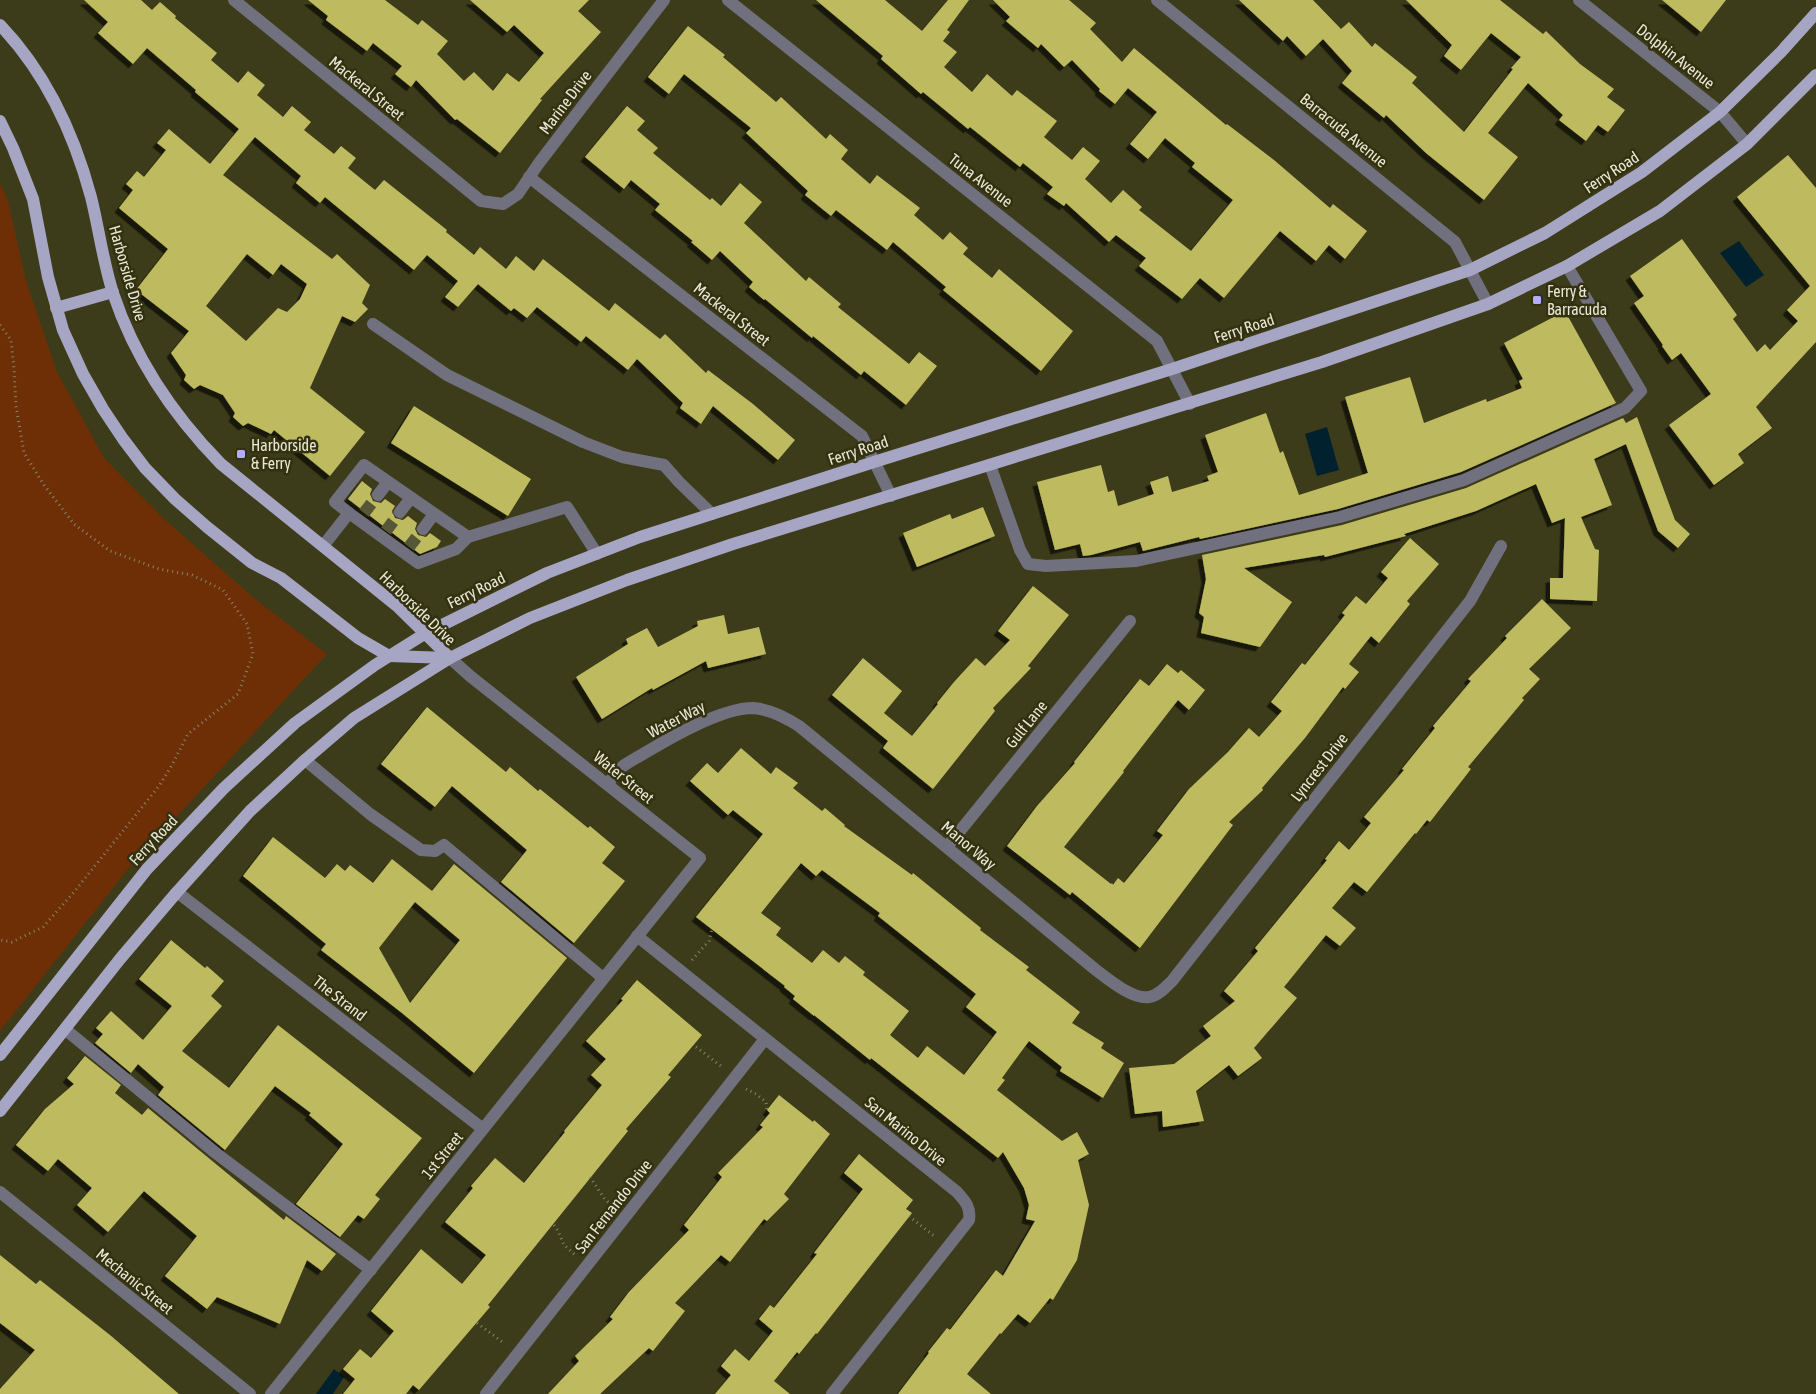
<svg xmlns="http://www.w3.org/2000/svg" width="1816" height="1394" font-family="'Asap Condensed',sans-serif">
	<style>
		.green { fill: #6f2f06 }
		.water { fill: #00212d }
		.building { fill: #beba5f; fill-rule: evenodd; filter: url(#shadow) }
		.lines { fill: none; stroke-linecap: round; stroke-linejoin: round }
		.minor-tunnel { stroke: #575636; stroke-width: 12; stroke-dasharray: 12 6; stroke-linecap: butt }
		.path { stroke: #858469; stroke-width: 3; stroke-dasharray: 1 4; stroke-linecap: butt }
		.minor { stroke: #71707f; stroke-width: 12 }
		.major { stroke: #a6a5c3; stroke-width: 12 }
		.poi-dot { fill: #b2adf9; stroke: #333110; stroke-width: 2 }
		.labels { text-anchor: middle; stroke-width: 5; stroke-linejoin: round; paint-order: stroke }
		.street-label { font-size: 16px; fill: #e8e8d5; stroke: #333110 }
		.poi-label { font-size: 16px; fill: #e8e8d5; stroke: #333110; text-anchor: start }
	</style>
	<defs>
		<filter id="shadow"><feDropShadow dx="-4.5" dy="4.5" stdDeviation="0" flood-color="#0009"/></filter>
	</defs>
	<rect width="100%" height="100%" fill="#3d3c1a"/>
	<path class="green" d="M 0,183 L 8,201 L 26,281 L 57,372 L 104,458 L 164,519 L 255,599 L 327,654 L 128,869 L 0,1031 Z"/>
	<g class="water">
		<path d="M 1739,241 L 1764,275 L 1746,287 L 1720,253 Z"/>
		<path d="M 1327,427 L 1339,470 L 1317,476 L 1305,434 Z"/>
		<path d="M 334,1369 L 344,1377 L 333,1394 L 316,1394 Z"/>
	</g>
	<g class="building">
		<path d="M 84,0 L 141,0 L 152,10 L 160,2 L 176,16 L 175,18 L 217,53 L 211,60 L 238,83 L 248,71 L 265,85 L 257,95 L 283,117 L 292,106 L 311,122 L 304,130 L 334,154 L 341,146 L 356,158 L 348,168 L 375,190 L 384,180 L 447,230 L 446,232 L 474,255 L 480,247 L 506,269 L 516,256 L 534,271 L 543,259 L 609,311 L 615,303 L 660,339 L 665,334 L 706,373 L 708,370 L 753,404 L 795,440 L 778,460 L 713,406 L 701,424 L 680,408 L 683,403 L 637,359 L 628,370 L 586,336 L 581,342 L 537,307 L 527,318 L 514,308 L 511,311 L 478,284 L 458,307 L 445,297 L 458,281 L 427,255 L 414,270 L 325,197 L 320,203 L 296,183 L 301,176 L 255,137 L 223,175 L 332,259 L 337,254 L 370,285 L 362,303 L 368,309 L 355,322 L 342,316 L 310,388 L 365,432 L 330,476 L 274,430 L 271,434 L 248,423 L 243,426 L 233,417 L 235,413 L 223,395 L 200,385 L 194,389 L 184,380 L 186,375 L 171,353 L 189,331 L 136,290 L 168,249 L 119,208 L 133,190 L 126,184 L 137,171 L 144,177 L 166,150 L 157,143 L 169,129 L 210,164 L 239,129 L 195,92 L 196,90 L 147,48 L 133,64 L 98,33 L 108,22 ZM 247,254 L 273,275 L 281,264 L 307,284 L 300,299 L 287,312 L 278,308 L 246,341 L 206,306 Z"/>
		<path d="M 308,0 L 385,0 L 418,25 L 422,20 L 448,41 L 437,54 L 464,81 L 474,72 L 493,91 L 507,73 L 519,82 L 544,53 L 514,25 L 507,32 L 470,0 L 589,0 L 578,11 L 601,32 L 540,99 L 542,100 L 500,153 L 457,119 L 455,120 L 416,80 L 411,87 L 395,74 L 402,66 L 373,43 L 367,51 L 326,20 L 328,16 Z"/>
		<path d="M 816,0 L 885,0 L 922,31 L 948,0 L 969,0 L 947,30 L 950,32 L 943,41 L 957,52 L 944,67 L 972,92 L 987,74 L 1012,96 L 1017,90 L 1057,121 L 1044,137 L 1072,160 L 1083,147 L 1100,161 L 1085,179 L 1111,203 L 1123,190 L 1142,207 L 1139,210 L 1191,251 L 1233,200 L 1192,167 L 1195,163 L 1165,138 L 1148,159 L 1130,144 L 1157,112 L 1128,88 L 1115,104 L 1099,91 L 1100,89 L 1072,60 L 1064,67 L 1041,44 L 1038,48 L 1006,21 L 1010,17 L 993,0 L 1069,0 L 1096,23 L 1090,29 L 1122,62 L 1134,48 L 1226,125 L 1227,124 L 1274,160 L 1330,208 L 1333,204 L 1367,231 L 1345,259 L 1329,245 L 1316,261 L 1280,231 L 1224,298 L 1200,278 L 1182,299 L 1139,266 L 1146,258 L 1116,235 L 1109,242 L 1066,203 L 1064,206 L 1047,194 L 1053,187 L 1023,163 L 1020,167 L 970,127 L 968,129 L 923,92 L 921,94 L 881,59 L 883,56 Z"/>
		<path d="M 1239,0 L 1313,0 L 1341,29 L 1349,22 L 1372,47 L 1375,43 L 1417,77 L 1412,83 L 1464,132 L 1513,69 L 1511,68 L 1521,57 L 1491,33 L 1461,70 L 1444,56 L 1452,45 L 1406,0 L 1500,0 L 1543,34 L 1546,31 L 1580,64 L 1614,89 L 1607,97 L 1625,110 L 1608,132 L 1598,125 L 1586,141 L 1559,120 L 1563,115 L 1528,83 L 1488,133 L 1518,157 L 1484,200 L 1426,153 L 1386,115 L 1384,118 L 1342,83 L 1352,71 L 1323,39 L 1306,56 L 1287,36 L 1283,41 Z"/>
		<path d="M 1662,0 L 1726,0 L 1701,32 Z"/>
		<path d="M 688,26 L 725,55 L 723,57 L 776,102 L 781,97 L 826,139 L 830,134 L 848,150 L 841,159 L 870,184 L 877,175 L 920,208 L 914,215 L 943,240 L 950,232 L 968,248 L 963,254 L 992,278 L 999,269 L 1073,331 L 1041,371 L 943,290 L 946,287 L 893,242 L 887,250 L 836,210 L 831,216 L 805,195 L 808,191 L 746,133 L 751,128 L 684,74 L 669,94 L 648,77 Z"/>
		<path d="M 627,106 L 645,121 L 637,130 L 658,148 L 653,153 L 710,200 L 712,198 L 721,206 L 740,183 L 762,202 L 744,223 L 806,281 L 809,277 L 841,304 L 838,307 L 909,364 L 919,352 L 937,366 L 906,405 L 864,371 L 861,375 L 813,336 L 812,338 L 765,299 L 764,300 L 749,287 L 753,282 L 720,251 L 712,260 L 691,242 L 693,241 L 655,210 L 660,204 L 631,180 L 624,189 L 585,157 Z"/>
		<path d="M 1788,155 L 1816,188 L 1816,342 L 1756,407 L 1772,428 L 1738,454 L 1744,463 L 1714,485 L 1669,425 L 1711,394 L 1681,353 L 1672,360 L 1662,346 L 1663,345 L 1634,303 L 1644,296 L 1630,276 L 1682,239 L 1737,315 L 1733,319 L 1757,352 L 1765,344 L 1770,350 L 1798,321 L 1787,310 L 1810,286 L 1737,197 Z"/>
		<path d="M 1565,311 L 1616,403 L 1461,472 L 1338,509 L 1200,539 L 1199,537 L 1143,551 L 1140,542 L 1091,555 L 1083,556 L 1080,544 L 1055,550 L 1037,482 L 1101,465 L 1108,492 L 1114,490 L 1118,506 L 1154,494 L 1150,482 L 1168,476 L 1172,492 L 1209,481 L 1207,476 L 1218,472 L 1205,435 L 1266,413 L 1280,453 L 1283,451 L 1299,495 L 1368,473 L 1345,397 L 1410,377 L 1424,423 L 1486,399 L 1487,402 L 1522,388 L 1519,381 L 1523,379 L 1504,343 Z"/>
		<path d="M 414,406 L 531,479 L 508,516 L 391,443 Z"/>
		<path d="M 1637,417 L 1675,520 L 1690,534 L 1678,548 L 1658,531 L 1626,444 L 1594,459 L 1612,505 L 1581,517 L 1595,549 L 1599,550 L 1597,601 L 1550,599 L 1550,578 L 1563,578 L 1565,518 L 1552,523 L 1536,484 L 1476,511 L 1404,534 L 1406,536 L 1325,557 L 1324,555 L 1244,568 L 1292,602 L 1260,647 L 1201,633 L 1204,617 L 1199,613 L 1206,579 L 1202,555 L 1342,525 L 1466,488 L 1623,418 L 1626,423 Z"/>
		<path d="M 362,481 L 372,489 L 370,494 L 373,501 L 381,503 L 385,499 L 395,506 L 392,511 L 395,518 L 403,520 L 408,516 L 417,523 L 415,529 L 418,535 L 426,537 L 430,533 L 441,541 L 437,547 L 420,554 L 348,499 Z"/>
		<path d="M 983,507 L 995,536 L 917,567 L 903,533 L 950,514 L 952,519 Z"/>
		<path d="M 1410,538 L 1439,564 L 1407,601 L 1410,604 L 1379,643 L 1371,636 L 1349,664 L 1359,672 L 1345,689 L 1343,687 L 1305,738 L 1262,788 L 1263,790 L 1229,822 L 1233,825 L 1140,948 L 1072,892 L 1070,895 L 1007,846 L 1037,806 L 1075,763 L 1074,762 L 1140,679 L 1149,686 L 1167,664 L 1178,673 L 1181,670 L 1205,690 L 1189,710 L 1178,700 L 1123,771 L 1124,772 L 1064,847 L 1111,884 L 1112,883 L 1113,885 L 1118,878 L 1124,883 L 1163,835 L 1157,831 L 1189,789 L 1228,752 L 1249,728 L 1259,737 L 1282,711 L 1271,702 L 1302,663 L 1305,665 L 1345,615 L 1342,613 L 1356,596 L 1366,604 L 1388,578 L 1381,572 Z"/>
		<path d="M 1033,586 L 1069,615 L 1028,666 L 1031,668 L 993,708 L 995,711 L 933,789 L 883,748 L 888,741 L 832,695 L 863,658 L 902,691 L 884,713 L 912,736 L 938,704 L 937,703 L 954,682 L 976,658 L 985,666 L 1010,640 L 998,631 Z"/>
		<path d="M 1542,599 L 1571,628 L 1529,669 L 1540,679 L 1522,698 L 1524,700 L 1468,767 L 1471,769 L 1430,822 L 1427,820 L 1416,834 L 1415,833 L 1367,892 L 1354,882 L 1332,908 L 1356,928 L 1340,946 L 1326,935 L 1284,987 L 1297,998 L 1254,1048 L 1262,1058 L 1238,1076 L 1229,1065 L 1196,1091 L 1204,1121 L 1163,1127 L 1162,1111 L 1135,1114 L 1129,1068 L 1174,1064 L 1211,1036 L 1203,1026 L 1235,1001 L 1224,991 L 1258,951 L 1255,948 L 1327,860 L 1325,859 L 1339,841 L 1349,850 L 1371,823 L 1364,817 L 1404,770 L 1402,769 L 1435,728 L 1433,726 L 1471,681 L 1468,679 L 1507,638 L 1505,636 Z"/>
		<path d="M 724,615 L 728,634 L 759,627 L 766,654 L 708,668 L 706,661 L 653,690 L 652,688 L 602,719 L 576,677 L 628,644 L 626,639 L 647,628 L 658,647 L 698,626 L 697,621 Z"/>
		<path d="M 427,707 L 506,772 L 510,767 L 538,791 L 540,789 L 588,828 L 590,826 L 615,847 L 602,863 L 625,881 L 574,943 L 501,882 L 527,850 L 452,786 L 435,807 L 381,764 Z"/>
		<path d="M 741,748 L 771,774 L 776,767 L 798,783 L 793,788 L 822,811 L 825,808 L 845,825 L 844,826 L 912,875 L 913,873 L 981,928 L 980,930 L 1029,967 L 1026,970 L 1080,1012 L 1072,1023 L 1104,1043 L 1101,1048 L 1124,1063 L 1103,1098 L 1060,1071 L 1062,1067 L 1029,1041 L 1002,1078 L 1005,1080 L 997,1090 L 1062,1141 L 1077,1132 L 1089,1154 L 1078,1160 L 1089,1205 L 1077,1260 L 1053,1300 L 1050,1298 L 1030,1323 L 1018,1314 L 1001,1334 L 1000,1333 L 967,1374 L 991,1394 L 898,1394 L 929,1353 L 928,1352 L 947,1328 L 950,1330 L 996,1270 L 1003,1276 L 1035,1221 L 1026,1219 L 1029,1205 L 1024,1188 L 1003,1152 L 998,1158 L 871,1058 L 870,1060 L 814,1015 L 814,1016 L 793,999 L 795,996 L 784,987 L 785,986 L 696,917 L 763,834 L 733,810 L 728,815 L 690,781 L 707,763 L 718,773 ZM 801,863 L 816,876 L 822,870 L 880,913 L 878,916 L 976,994 L 966,1007 L 997,1032 L 964,1075 L 927,1046 L 918,1058 L 890,1035 L 909,1011 L 863,975 L 865,972 L 845,956 L 839,963 L 823,950 L 812,963 L 776,935 L 781,928 L 761,913 Z"/>
		<path d="M 273,837 L 325,878 L 337,864 L 345,871 L 350,865 L 373,883 L 392,859 L 432,891 L 454,864 L 567,958 L 474,1073 L 402,1013 L 321,950 L 326,944 L 243,876 ZM 415,902 L 460,940 L 410,1003 L 379,948 Z"/>
		<path d="M 171,940 L 205,968 L 207,966 L 224,981 L 211,996 L 222,1006 L 182,1051 L 229,1088 L 278,1025 L 422,1138 L 375,1195 L 380,1199 L 364,1219 L 358,1215 L 340,1237 L 296,1204 L 343,1144 L 309,1115 L 311,1113 L 275,1086 L 225,1150 L 158,1095 L 164,1087 L 138,1064 L 131,1073 L 95,1043 L 103,1034 L 96,1028 L 111,1011 L 143,1040 L 172,1006 L 139,979 Z"/>
		<path d="M 637,980 L 702,1035 L 668,1075 L 671,1077 L 626,1129 L 628,1131 L 488,1305 L 490,1307 L 419,1390 L 413,1385 L 406,1394 L 343,1394 L 355,1379 L 343,1369 L 360,1349 L 371,1358 L 394,1331 L 371,1311 L 421,1249 L 462,1284 L 486,1255 L 445,1222 L 473,1188 L 471,1186 L 495,1158 L 524,1183 L 565,1132 L 564,1131 L 602,1085 L 591,1075 L 606,1059 L 586,1041 L 623,1000 L 621,999 Z"/>
		<path d="M 85,1056 L 121,1085 L 115,1093 L 142,1115 L 148,1108 L 284,1220 L 286,1216 L 336,1254 L 322,1271 L 307,1260 L 280,1324 L 217,1297 L 207,1309 L 165,1276 L 197,1236 L 144,1191 L 108,1232 L 77,1205 L 92,1188 L 58,1159 L 48,1171 L 16,1145 L 45,1109 L 74,1084 L 67,1078 Z"/>
		<path d="M 779,1095 L 813,1122 L 814,1120 L 830,1134 L 784,1194 L 789,1199 L 767,1221 L 764,1219 L 730,1262 L 721,1255 L 675,1303 L 685,1311 L 653,1351 L 649,1348 L 600,1394 L 548,1394 L 579,1361 L 575,1356 L 613,1319 L 610,1317 L 629,1292 L 689,1230 L 684,1225 L 722,1177 L 718,1173 L 763,1127 L 760,1125 L 770,1113 L 767,1110 Z"/>
		<path d="M 859,1154 L 913,1200 L 906,1209 L 912,1213 L 817,1334 L 816,1333 L 799,1354 L 797,1352 L 774,1381 L 790,1394 L 715,1394 L 731,1375 L 721,1366 L 735,1349 L 749,1361 L 773,1331 L 759,1319 L 770,1305 L 774,1308 L 817,1254 L 814,1253 L 863,1189 L 844,1173 Z"/>
		<path d="M 0,1255 L 36,1284 L 40,1280 L 110,1335 L 179,1394 L 0,1394 L 0,1389 L 35,1350 L 0,1323 Z"/>
	</g>
	<g class="lines">
		<g class="minor-tunnel">
			<path d="M 364,513 L 378,495"/>
			<path d="M 386,531 L 400,512"/>
			<path d="M 409,547 L 423,529"/>
		</g>
		<g class="path">
			<path d="M 0,325 L 11,340 L 14,368 L 16,406 L 24,453 L 44,485 L 74,524 L 110,551 L 159,569 L 192,575 L 223,590 L 247,624 L 253,654 L 238,694 L 188,734 L 172,765 L 159,786 L 74,892 L 43,927 L 12,942 L 0,940"/>
			<path d="M 692,960 L 709,941 L 712,929"/>
			<path d="M 696,1047 L 721,1066"/>
			<path d="M 746,1089 L 756,1094 L 766,1102 L 767,1110"/>
			<path d="M 590,1177 L 604,1198 L 613,1207"/>
			<path d="M 909,1216 L 934,1236"/>
			<path d="M 554,1225 L 558,1231 L 564,1245 L 575,1255"/>
			<path d="M 477,1323 L 505,1344"/>
		</g>
		<g class="minor">
			<path d="M 234,0 L 481,201 L 503,204 L 518,194 L 539,163 L 664,0"/>
			<path d="M 728,0 L 1157,341 L 1190,404"/>
			<path d="M 1157,0 L 1455,242 L 1488,304"/>
			<path d="M 1579,0 L 1720,112 L 1747,144"/>
			<path d="M 529,177 L 862,436 L 891,496"/>
			<path d="M 373,324 L 447,375 L 583,442 L 622,457 L 664,465 L 679,482 L 712,514"/>
			<path d="M 990,465 L 1020,550 L 1028,564 L 1046,566 L 1136,561 L 1340,517 L 1464,480 L 1625,408 L 1641,391 L 1567,266"/>
			<path d="M 378,495 L 388,482"/>
			<path d="M 400,512 L 411,498"/>
			<path d="M 349,513 L 418,563 L 456,549 L 468,537"/>
			<path d="M 423,529 L 434,514"/>
			<path d="M 323,546 L 349,513 L 335,502 L 364,465 L 468,537 L 567,507 L 597,554"/>
			<path d="M 305,760 L 370,814 L 421,850 L 435,851 L 444,845 L 603,978"/>
			<path d="M 608,784 C 612,778 617,771 623,766 C 629,762 636,758 643,754 C 670,738 721,708 753,708 C 770,709 785,717 799,726 L 1096,970 C 1108,979 1133,1000 1149,997 C 1158,996 1166,987 1172,981 L 1470,601 L 1501,546"/>
			<path d="M 947,847 L 1130,621"/>
			<path d="M 177,892 L 483,1129"/>
			<path d="M 637,936 L 957,1192 C 965,1201 971,1207 969,1220 L 832,1394"/>
			<path d="M 66,1030 L 217,1154 L 371,1270"/>
			<path d="M 0,1192 L 250,1394"/>
			<path d="M 271,1394 L 700,858 L 470,676 L 450,658"/>
			<path d="M 486,1394 L 765,1039"/>
		</g>
		<g class="major">
			<path d="M 0,25 C 46,73 74,134 91,197 C 99,229 103,262 113,293 C 135,359 173,415 221,464 L 397,606 L 450,658"/>
			<path d="M 0,121 L 13,148 L 33,199 L 48,277 L 63,330 L 83,374 L 103,409 L 123,439 L 145,468 L 175,499 L 207,527 L 252,563 L 281,578 L 358,638 L 389,656 L 449,658"/>
			<path d="M 56,308 L 113,292"/>
			<path d="M 0,1055 L 147,869 L 224,788 L 295,723 L 375,665 L 426,633 L 547,573 L 640,537 L 874,462 L 1172,369 L 1470,270 L 1545,233 L 1642,172 L 1720,112 L 1781,52 L 1816,13"/>
			<path d="M 0,1111 L 120,959 L 177,892 L 250,811 L 305,760 L 354,718 L 450,658 L 530,618 L 627,580 L 733,544 L 1322,362 L 1488,304 L 1567,266 L 1660,211 L 1747,144 L 1816,75"/>
		</g>
	</g>
	<g class="poi-dot">
		<rect x="1532" y="295" width="10" height="10" rx="2.5"/>
		<rect x="236" y="449" width="10" height="10" rx="2.5"/>
	</g>
	<g class="labels">
		<g class="street-label">
			<text transform="translate(1676 56) rotate(38)" y="6">Dolphin Avenue</text>
			<text transform="translate(367 88) rotate(39)" y="6">Mackeral Street</text>
			<text transform="translate(565 102) rotate(-53)" y="6">Marine Drive</text>
			<text transform="translate(1344 130) rotate(39)" y="6">Barracuda Avenue</text>
			<text transform="translate(1611 172) rotate(-33)" y="6">Ferry Road</text>
			<text transform="translate(981 180) rotate(38)" y="6">Tuna Avenue</text>
			<text transform="translate(128 273) rotate(74)" y="6">Harborside Drive</text>
			<text transform="translate(732 314) rotate(38)" y="6">Mackeral Street</text>
			<text transform="translate(1244 328) rotate(-18)" y="6">Ferry Road</text>
			<text transform="translate(858 450) rotate(-18)" y="6">Ferry Road</text>
			<text transform="translate(476 590) rotate(-26)" y="6">Ferry Road</text>
			<text transform="translate(418 608) rotate(44)" y="6">Harborside Drive</text>
			<text transform="translate(676 719) rotate(-27)" y="6">Water Way</text>
			<text transform="translate(1026 724) rotate(-51)" y="6">Gulf Lane</text>
			<text transform="translate(1319 767) rotate(-52)" y="6">Lyncrest Drive</text>
			<text transform="translate(624 777) rotate(39)" y="6">Water Street</text>
			<text transform="translate(153 840) rotate(-47)" y="6">Ferry Road</text>
			<text transform="translate(969 845) rotate(40)" y="6">Manor Way</text>
			<text transform="translate(340 998) rotate(38)" y="6">The Strand</text>
			<text transform="translate(906 1131) rotate(39)" y="6">San Marino Drive</text>
			<text transform="translate(442 1155) rotate(-51)" y="6">1st Street</text>
			<text transform="translate(613 1206) rotate(-52)" y="6">San Fernando Drive</text>
			<text transform="translate(135 1281) rotate(39)" y="6">Mechanic Street</text>
		</g>
		<g class="poi-label">
			<text x="1547" y="297">Ferry &amp;<tspan x="1547" dy="18">Barracuda</tspan></text>
			<text x="251" y="451">Harborside<tspan x="251" dy="18">&amp; Ferry</tspan></text>
		</g>
	</g>
</svg>
